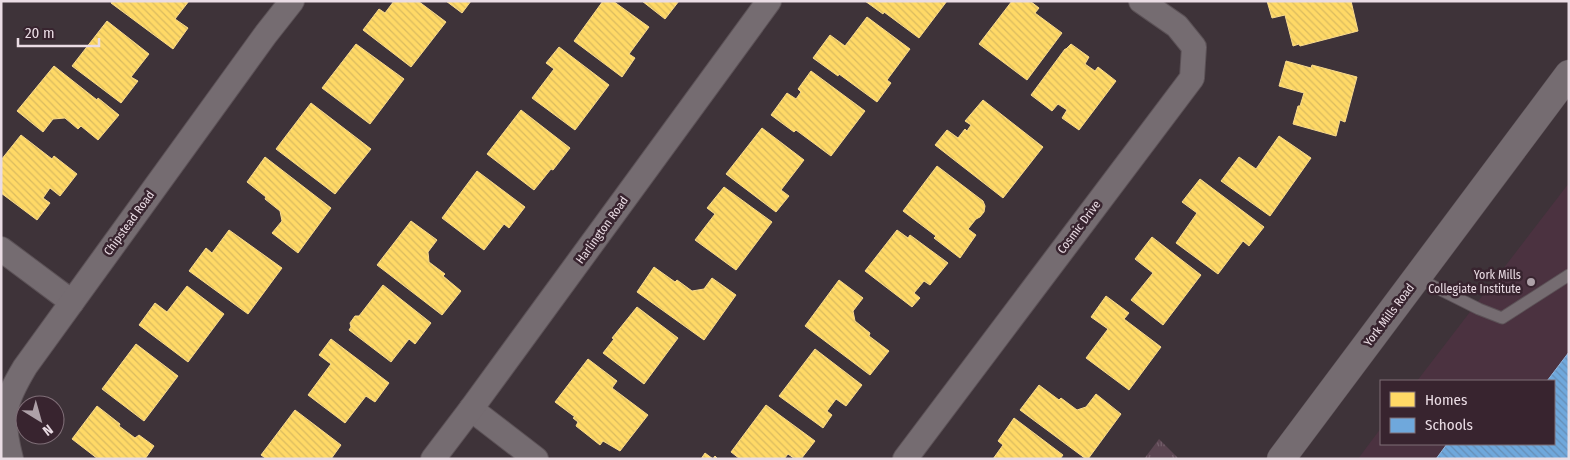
<svg xmlns="http://www.w3.org/2000/svg" width="1570" height="460" font-family="'Fira Sans Condensed',sans-serif">
	<style>
		.built { fill: #4b3240 }
		.grass { fill: url(#grass-tufts) }
		.homes { fill: url(#homes-back-hatch); stroke: #f9da8c }
		.schools { fill: url(#schools-back-hatch); stroke: #94b8de }
		.lines { fill: none; stroke-linecap: round; stroke-linejoin: round }
		.service-casing { stroke: #5c5257; stroke-width: 13 }
		.minor-casing { stroke: #5c5257; stroke-width: 26 }
		.secondary-casing { stroke: #5c5257; stroke-width: 29 }
		.service { stroke: #756c71; stroke-width: 11 }
		.minor { stroke: #756c71; stroke-width: 24 }
		.secondary { stroke: #756c71; stroke-width: 28 }
		.poi-dot { fill: #aea1a8; stroke: #38242f; stroke-width: 2 }
		.labels { text-anchor: middle; stroke-width: 5; stroke-linejoin: round; paint-order: stroke }
		.street-label { font-size: 12px; fill: #eadce4; stroke: #38242f }
		.poi-label { font-size: 12px; fill: #eadce4; stroke: #38242f; text-anchor: end }
	</style>
	<defs>
		<pattern id="grass-tufts" width="24" height="20" patternUnits="userSpaceOnUse" patternTransform="scale(1.25)"><rect width="24" height="20" fill="#5b4551"/><path d="M3 7l-1-3M5 7V3M7 7l1-3M15 17l-1-3M17 17v-4M19 17l1-3" fill="none" stroke="#735f6a"/></pattern>
		<pattern id="homes-back-hatch" width="6" height="6" patternUnits="userSpaceOnUse" patternTransform="scale(1.25)"><rect width="6" height="6" fill="#ffd966"/><path d="M-1 5l2 2M0 0l6 6M5-1l2 2" fill="none" stroke="#dabb5f"/></pattern>
		<pattern id="schools-back-hatch" width="6" height="6" patternUnits="userSpaceOnUse" patternTransform="scale(1.25)"><rect width="6" height="6" fill="#6fa8dc"/><path d="M-1 5l2 2M0 0l6 6M5-1l2 2" fill="none" stroke="#658eb6"/></pattern>
	</defs>
	<rect width="100%" height="100%" fill="#3e3339"/>
	<path class="built" d="M 1569,183 L 1569,459 L 1358,459 L 1381,428 L 1381,444 L 1554,444 L 1554,381 L 1417,381 Z"/>
	<path class="grass" d="M 1159,439 L 1179,459 L 1144,459 Z"/>
	<g class="homes">
		<path d="M 112,1 L 189,1 L 175,19 L 188,28 L 173,49 L 111,3 Z"/>
		<path d="M 394,1 L 418,1 L 446,22 L 411,67 L 363,30 L 379,9 L 385,13 Z"/>
		<path d="M 446,1 L 471,1 L 462,13 Z"/>
		<path d="M 603,1 L 613,1 L 649,27 L 629,54 L 635,58 L 622,77 L 574,41 Z"/>
		<path d="M 642,1 L 679,1 L 665,19 Z"/>
		<path d="M 865,1 L 947,1 L 919,38 L 884,12 L 883,14 Z"/>
		<path d="M 1012,1 L 1030,1 L 1039,8 L 1035,13 L 1062,33 L 1027,80 L 979,44 Z"/>
		<path d="M 1267,1 L 1351,1 L 1358,31 L 1300,46 L 1299,44 L 1293,46 L 1285,15 L 1272,18 Z"/>
		<path d="M 867,17 L 910,49 L 887,80 L 891,83 L 877,102 L 839,74 L 838,76 L 813,58 L 830,35 L 845,46 Z"/>
		<path d="M 107,21 L 149,54 L 131,77 L 138,81 L 121,103 L 72,66 Z"/>
		<path d="M 356,44 L 404,79 L 370,124 L 322,88 Z"/>
		<path d="M 1071,44 L 1089,57 L 1085,64 L 1095,71 L 1098,67 L 1116,81 L 1079,130 L 1062,118 L 1067,110 L 1058,104 L 1052,111 L 1031,95 L 1065,49 L 1066,49 Z"/>
		<path d="M 559,47 L 609,85 L 575,130 L 532,98 L 554,69 L 546,63 Z"/>
		<path d="M 1286,61 L 1311,68 L 1312,65 L 1357,77 L 1345,122 L 1340,120 L 1336,136 L 1293,124 L 1298,106 L 1300,106 L 1304,93 L 1279,86 Z"/>
		<path d="M 54,66 L 97,100 L 98,98 L 119,115 L 98,140 L 81,126 L 78,129 L 65,118 L 53,119 L 43,132 L 17,111 Z"/>
		<path d="M 811,71 L 865,111 L 831,156 L 796,130 L 794,132 L 771,115 L 787,93 L 796,99 L 801,92 L 798,89 Z"/>
		<path d="M 983,100 L 1043,147 L 1003,198 L 935,145 L 947,130 L 958,138 L 965,129 L 967,131 L 971,125 L 965,121 Z"/>
		<path d="M 311,103 L 371,149 L 335,194 L 276,149 Z"/>
		<path d="M 521,110 L 570,148 L 553,170 L 551,169 L 534,190 L 487,154 Z"/>
		<path d="M 762,128 L 804,160 L 781,190 L 789,196 L 776,212 L 726,174 Z"/>
		<path d="M 21,135 L 52,159 L 54,156 L 77,174 L 60,196 L 50,188 L 43,198 L 50,203 L 37,220 L 1,193 L 1,160 Z"/>
		<path d="M 1279,136 L 1311,158 L 1270,216 L 1221,181 L 1239,157 L 1256,169 Z"/>
		<path d="M 265,157 L 331,208 L 298,253 L 272,233 L 282,221 L 280,211 L 265,199 L 266,197 L 247,182 Z"/>
		<path d="M 937,166 L 983,201 L 985,206 L 984,212 L 980,217 L 976,219 L 968,229 L 976,235 L 960,258 L 934,238 L 936,236 L 903,211 Z"/>
		<path d="M 477,171 L 525,207 L 509,228 L 504,224 L 484,250 L 442,218 Z"/>
		<path d="M 1200,179 L 1264,227 L 1249,246 L 1243,241 L 1218,274 L 1176,243 L 1197,213 L 1182,202 Z"/>
		<path d="M 724,187 L 772,222 L 736,270 L 695,240 L 715,214 L 707,208 Z"/>
		<path d="M 411,221 L 437,240 L 428,252 L 429,262 L 445,274 L 443,276 L 461,291 L 442,315 L 377,265 Z"/>
		<path d="M 229,230 L 282,268 L 248,314 L 189,271 L 206,248 L 212,253 Z"/>
		<path d="M 897,230 L 908,238 L 910,235 L 948,263 L 930,285 L 924,281 L 914,293 L 920,298 L 912,307 L 865,271 Z"/>
		<path d="M 1152,237 L 1201,275 L 1163,325 L 1131,300 L 1153,273 L 1135,259 Z"/>
		<path d="M 654,267 L 675,282 L 677,280 L 692,291 L 704,289 L 712,278 L 736,295 L 704,340 L 637,292 Z"/>
		<path d="M 839,280 L 863,298 L 853,311 L 855,321 L 870,333 L 869,336 L 889,351 L 870,375 L 805,326 Z"/>
		<path d="M 383,285 L 431,323 L 415,344 L 409,339 L 391,362 L 349,330 L 351,327 L 350,323 L 355,316 L 359,316 Z"/>
		<path d="M 187,286 L 224,314 L 188,362 L 139,325 L 155,303 L 167,312 Z"/>
		<path d="M 1106,296 L 1129,313 L 1124,319 L 1161,347 L 1129,390 L 1086,358 L 1108,329 L 1091,317 Z"/>
		<path d="M 637,307 L 678,338 L 644,384 L 603,353 L 614,339 L 612,338 Z"/>
		<path d="M 331,339 L 389,383 L 375,402 L 366,396 L 345,423 L 308,395 L 331,364 L 319,355 Z"/>
		<path d="M 136,344 L 178,376 L 144,421 L 102,389 Z"/>
		<path d="M 815,349 L 862,385 L 846,406 L 836,399 L 827,411 L 832,415 L 823,428 L 779,396 Z"/>
		<path d="M 588,359 L 617,381 L 612,388 L 648,415 L 620,451 L 603,441 L 600,445 L 576,426 L 578,422 L 573,418 L 575,417 L 555,402 Z"/>
		<path d="M 1039,385 L 1059,400 L 1061,398 L 1077,410 L 1086,407 L 1096,394 L 1121,414 L 1088,459 L 1086,459 L 1020,410 Z"/>
		<path d="M 766,405 L 815,441 L 801,459 L 795,459 L 788,454 L 784,459 L 740,459 L 731,452 Z"/>
		<path d="M 97,406 L 120,424 L 119,426 L 135,438 L 139,435 L 154,446 L 145,459 L 98,459 L 72,439 Z"/>
		<path d="M 295,410 L 341,445 L 331,459 L 267,459 L 261,455 Z"/>
		<path d="M 1014,418 L 1063,455 L 1060,459 L 993,459 L 1003,445 L 998,441 Z"/>
		<path d="M 705,453 L 713,459 L 715,456 L 718,459 L 701,459 Z"/>
	</g>
	<path class="schools" d="M 1569,352 L 1569,459 L 1436,459 L 1447,444 L 1554,444 L 1554,381 L 1547,381 Z"/>
	<g class="lines">
		<g class="service-casing">
			<path id="service" d="M 1417,278 L 1479,309 L 1502,318 L 1569,275"/>
		</g>
		<g class="minor-casing">
			<g id="minor">
				<path d="M 1,249 L 72,302"/>
				<path d="M 471,409 L 536,459"/>
				<path d="M 11,459 C 0,416 3,404 25,367 L 266,34 L 292,1"/>
				<path d="M 433,459 L 471,409 L 769,1"/>
				<path d="M 905,459 L 1192,78 L 1194,47 L 1177,26 L 1141,1"/>
			</g>
		</g>
		<g class="secondary-casing">
			<path id="secondary" d="M 1281,459 L 1569,74"/>
		</g>
		<use href="#service" class="service"/>
		<use href="#minor" class="minor"/>
		<use href="#secondary" class="secondary"/>
	</g>
	<circle class="poi-dot" cx="1531" cy="282" r="5"/>
	<g class="labels">
		<g class="street-label">
			<text transform="translate(129 223) rotate(-54)" y="4">Chipstead Road</text>
			<text transform="translate(1079 227) rotate(-53)" y="4">Cosmic Drive</text>
			<text transform="translate(602 230) rotate(-54)" y="4">Harlington Road</text>
			<text transform="translate(1389 315) rotate(-53)" y="4">York Mills Road</text>
		</g>
		<g class="poi-label">
			<text x="1521" y="279">York Mills<tspan x="1521" dy="14">Collegiate Institute</tspan></text>
		</g>
	</g>
	<rect width="1570" height="460" fill="none" stroke="#eadce4" stroke-width="5"/>
	<rect x="1380" y="380" width="175" height="65" fill="#38242f" stroke="#7f6e77"/>
	<rect x="1390" y="392" width="25" height="15" fill="#ffd966" stroke="#7f6e77"/>
	<text x="1425" y="405" font-size="15" fill="#eadce4">Homes</text>
	<rect x="1390" y="418" width="25" height="15" fill="#6fa8dc" stroke="#7f6e77"/>
	<text x="1425" y="430" font-size="15" fill="#eadce4">Schools</text>
	<g transform="translate(40 420) rotate(143)"><circle r="24" fill="#38242f" stroke="#7f6e77"/>
	<path d="M0-4L9 19L0 12L-9 19Z" fill="#aea1a8"/>
	<text y="-8" font-size="14" font-weight="bold" text-anchor="middle" fill="#eadce4">N</text>
	</g>
	<path d="M18 38v8h81v-8" fill="none" stroke="#eadce4" stroke-width="2.5"/>
	<text x="25" y="38" font-size="15" fill="#eadce4" stroke="#38242f" stroke-width="4" paint-order="stroke">20 m</text>
</svg>
